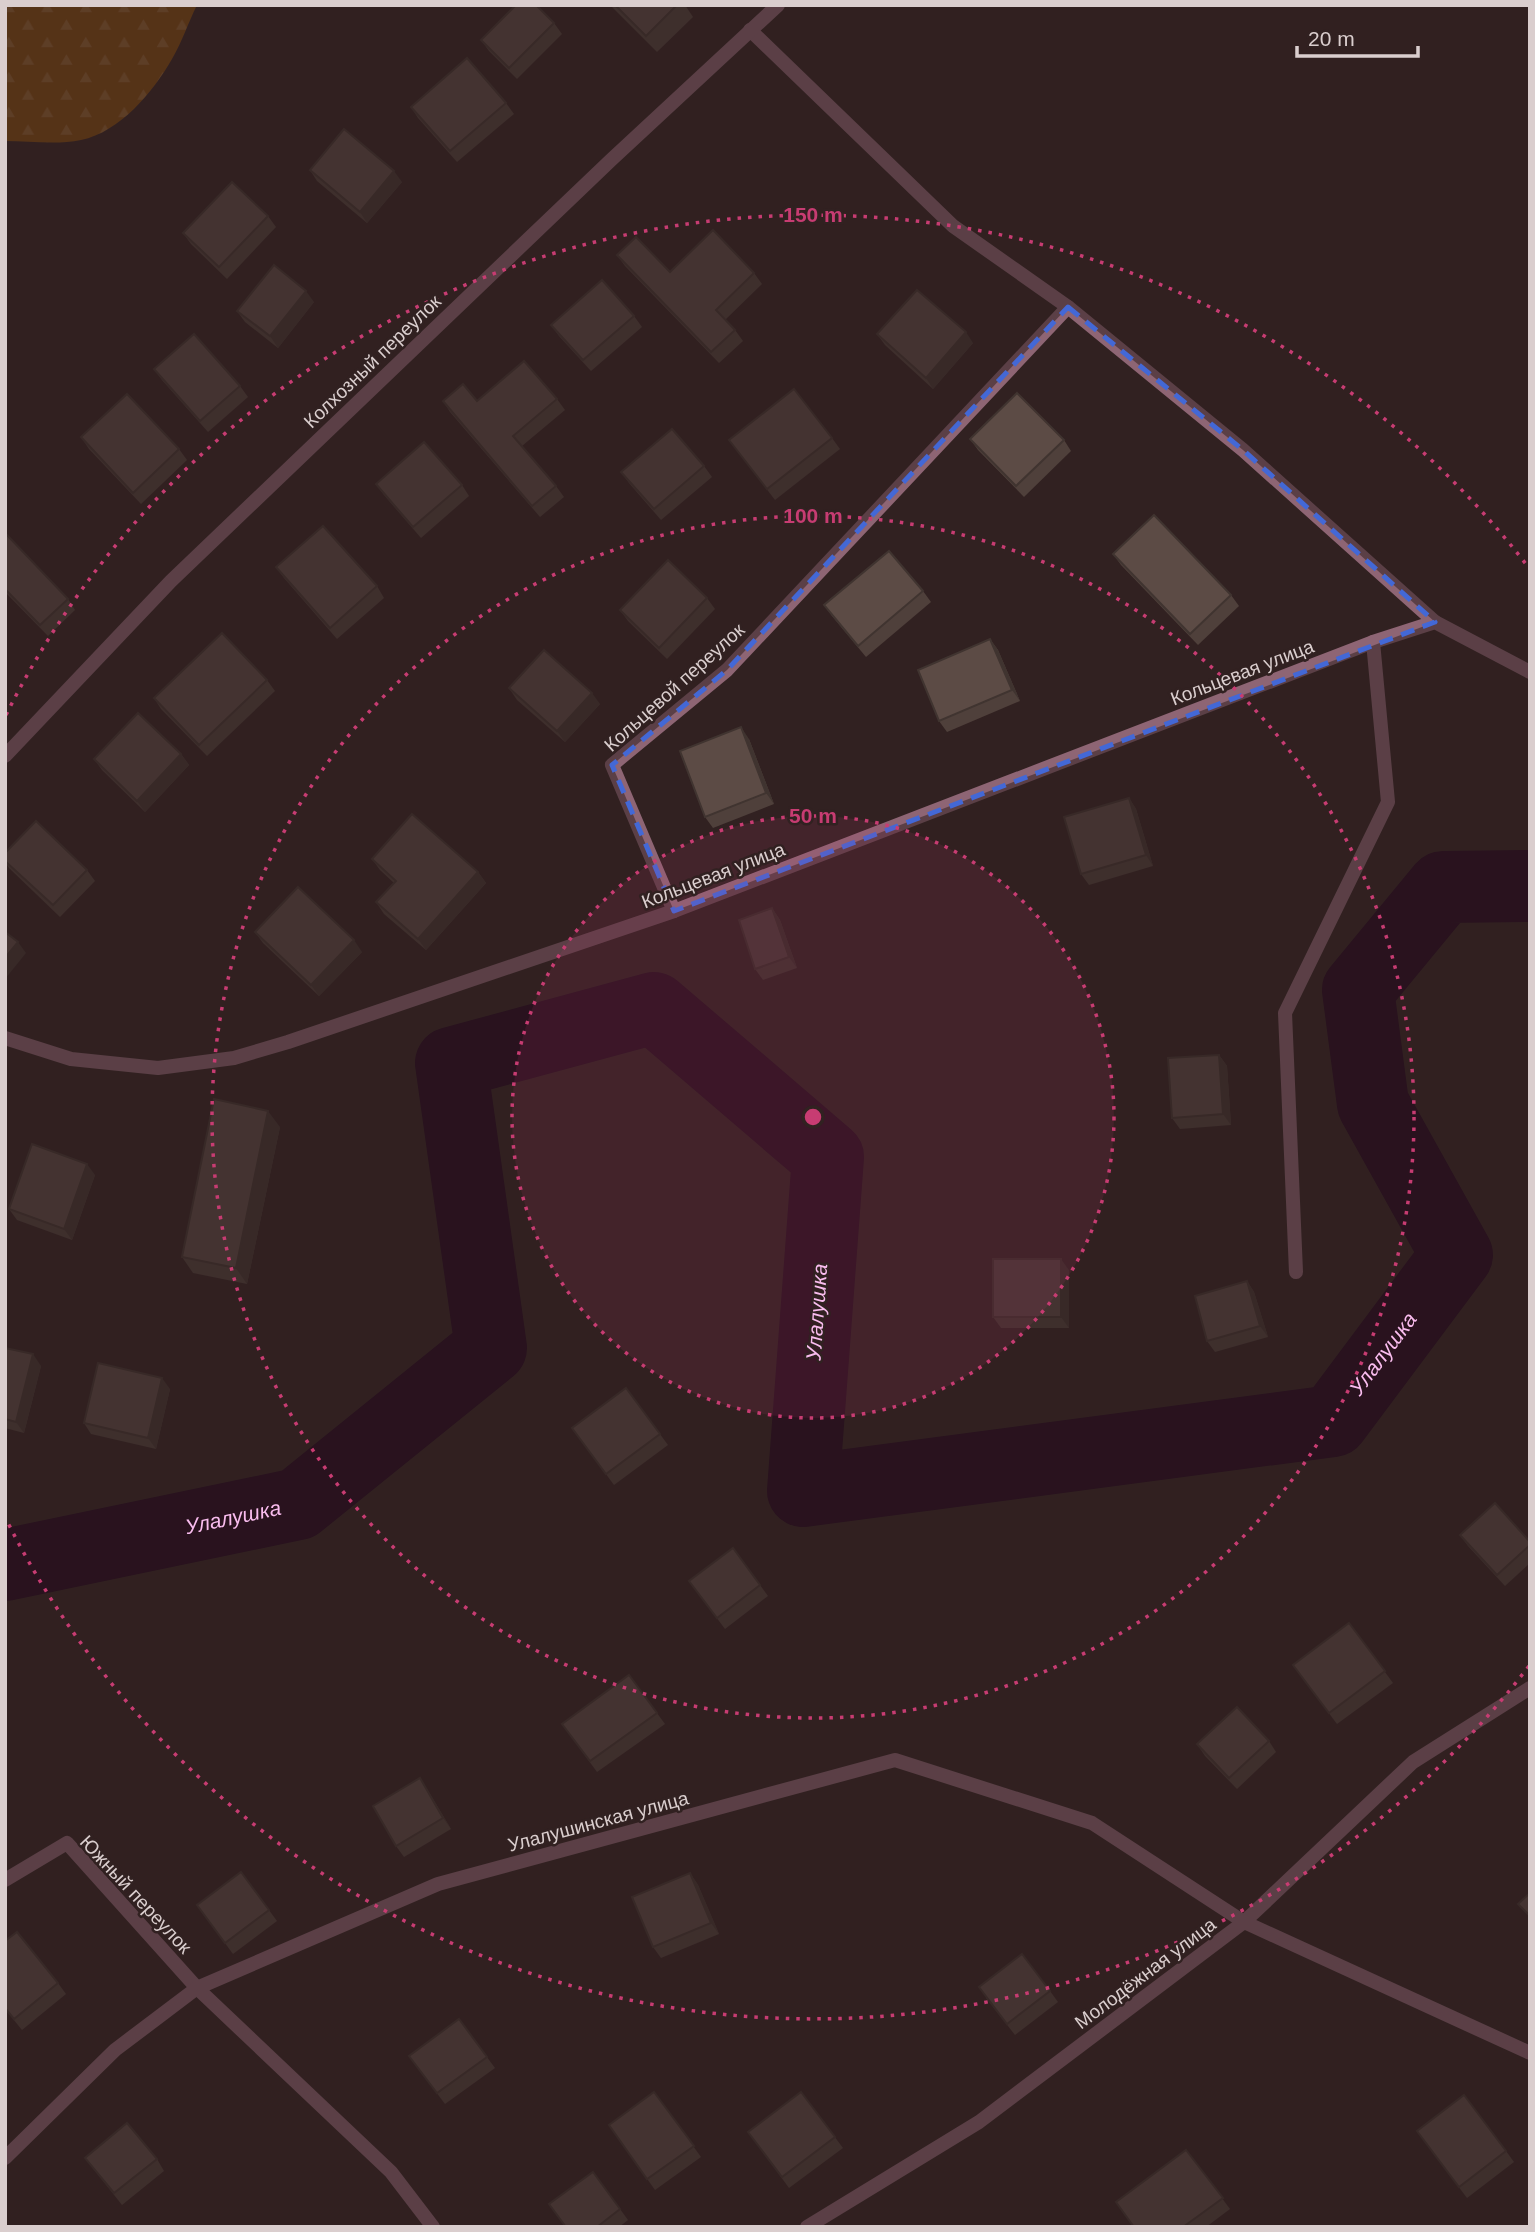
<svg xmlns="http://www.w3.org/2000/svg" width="1535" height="2232" font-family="Arial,sans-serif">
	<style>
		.forest { fill: url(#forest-firs) }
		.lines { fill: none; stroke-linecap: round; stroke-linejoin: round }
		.river { stroke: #1f001b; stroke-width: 72 }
		.lane { stroke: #8e6574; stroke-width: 14 }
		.street { stroke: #8e6574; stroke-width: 14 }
		.wall { fill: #4f403b }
		.shaded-wall { fill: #403430 }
		.building { fill: #5c4b45; stroke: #403430; stroke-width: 2 }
		.marked { fill: none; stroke: #4368d6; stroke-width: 5; stroke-dasharray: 14 9; stroke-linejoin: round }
		.ring { fill: none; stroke: #c73c72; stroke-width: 3.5; stroke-dasharray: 3.5 7 }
		.labels { text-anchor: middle; stroke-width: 5; stroke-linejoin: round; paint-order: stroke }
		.street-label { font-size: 19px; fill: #dacece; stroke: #312121 }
		.water-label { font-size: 21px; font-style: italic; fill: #f9bcee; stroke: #312121 }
		.centre { fill: #c73c72; stroke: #312121; stroke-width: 3.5 }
		.ring-label { font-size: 21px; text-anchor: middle; font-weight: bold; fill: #c73c72; stroke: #312121; stroke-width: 5; stroke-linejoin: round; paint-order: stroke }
	</style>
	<defs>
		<pattern id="forest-firs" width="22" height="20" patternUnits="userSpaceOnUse" patternTransform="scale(1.75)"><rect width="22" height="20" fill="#82490c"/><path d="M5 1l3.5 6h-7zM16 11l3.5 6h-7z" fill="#93622e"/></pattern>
	</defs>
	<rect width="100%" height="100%" fill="#312121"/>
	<path class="forest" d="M 5,5 L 197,5 C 188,23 182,42 172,59 C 153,92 120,132 81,140 C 57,145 30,141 5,141 Z"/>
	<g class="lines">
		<path class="river" id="s1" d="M 5,1565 L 298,1504 L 491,1348 L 451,1063 L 654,1008 L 828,1157 L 803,1491 L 1333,1421 L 1457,1255 L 1373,1104 L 1358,990 L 1443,887 L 1530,886"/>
		<g class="lane">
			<path d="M 1296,1272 L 1285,1013 L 1388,802 L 1373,642"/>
			<path d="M 1244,1922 L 1413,1762 L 1530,1688"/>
		</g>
		<g class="street">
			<path d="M 750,30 L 953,226 L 1068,307 L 1243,450 L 1435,622"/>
			<path d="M 5,756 L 171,581 L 611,160 L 778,5"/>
			<path d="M 674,911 L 612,765 L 727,670 L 1068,307"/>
			<path d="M 5,1038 L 71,1059 L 158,1068 L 234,1058 L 288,1042 L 674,911 L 1373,642 L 1435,622 L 1530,672"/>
			<path d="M 5,1880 L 67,1843 L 197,1988 L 391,2172 L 433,2227"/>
			<path d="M 5,2158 L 115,2050 L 197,1988 L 438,1884 L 895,1760 L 1092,1823 L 1244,1922"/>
			<path d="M 807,2227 L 979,2122 L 1244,1922 L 1530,2053"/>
		</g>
	</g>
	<g class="wall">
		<path d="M 610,5 L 685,5 L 693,17 L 657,52 Z"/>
		<path d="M 554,23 L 562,34 L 517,79 L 489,51 L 481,40 Z"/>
		<path d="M 506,103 L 514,114 L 457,162 L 418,118 L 411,107 Z"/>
		<path d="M 310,170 L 402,182 L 367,223 L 317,181 Z"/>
		<path d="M 268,216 L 276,227 L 227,279 L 191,244 L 183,233 Z"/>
		<path d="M 617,255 L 670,272 L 754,273 L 762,284 L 725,320 L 735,330 L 743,341 L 719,363 L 625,266 Z"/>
		<path d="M 314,302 L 278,348 L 245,322 L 237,311 Z"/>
		<path d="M 634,316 L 642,327 L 591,371 L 559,336 L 551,325 Z"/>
		<path d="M 877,334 L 973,343 L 933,389 L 885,345 Z"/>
		<path d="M 154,369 L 240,386 L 248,397 L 208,432 L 162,380 Z"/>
		<path d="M 557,399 L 565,410 L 522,446 L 556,486 L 564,497 L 540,517 L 450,412 L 443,401 Z"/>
		<path d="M 81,437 L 179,449 L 187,460 L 141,504 L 89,449 Z"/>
		<path d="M 832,438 L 840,449 L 775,500 L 729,440 Z"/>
		<path d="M 970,439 L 1064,440 L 1071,451 L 1024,497 L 978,450 Z"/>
		<path d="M 704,466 L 712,477 L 661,520 L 629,483 L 621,472 Z"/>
		<path d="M 376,484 L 462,485 L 469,496 L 421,538 L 384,495 Z"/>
		<path d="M 5,533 L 68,599 L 75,610 L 48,636 L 5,592 Z"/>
		<path d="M 1113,554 L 1231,595 L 1239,606 L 1198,645 L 1121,565 Z"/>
		<path d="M 276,567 L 377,586 L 384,598 L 337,639 L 284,578 Z"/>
		<path d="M 923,591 L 931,602 L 866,657 L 832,616 L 824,605 Z"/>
		<path d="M 707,598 L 715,609 L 667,659 L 628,621 L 620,610 Z"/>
		<path d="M 990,639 L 998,650 L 1020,701 L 947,732 L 939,721 Z"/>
		<path d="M 267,680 L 275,691 L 207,756 L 161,709 L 154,698 Z"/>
		<path d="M 509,688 L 600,704 L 565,742 L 517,700 Z"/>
		<path d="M 749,739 L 774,804 L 713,828 L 705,817 Z"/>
		<path d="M 181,754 L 189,765 L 145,812 L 102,770 L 94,759 Z"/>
		<path d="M 1129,798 L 1136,809 L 1153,866 L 1089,885 L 1081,874 Z"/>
		<path d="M 5,853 L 87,870 L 95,881 L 60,917 L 9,868 L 5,862 Z"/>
		<path d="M 372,859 L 478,872 L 486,883 L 426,950 L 384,914 L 376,902 L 394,883 L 380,870 Z"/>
		<path d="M 772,908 L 780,920 L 797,968 L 763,980 L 755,969 Z"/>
		<path d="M 255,932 L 362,952 L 319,996 L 263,943 Z"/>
		<path d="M 1219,1055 L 1227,1066 L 1231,1125 L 1180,1129 L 1172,1118 Z"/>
		<path d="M 280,1127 L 247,1284 L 193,1273 L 182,1257 Z"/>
		<path d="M 95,1175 L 72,1240 L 17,1220 L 9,1209 Z"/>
		<path d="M 1069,1270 L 1069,1328 L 1001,1328 L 993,1317 Z"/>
		<path d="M 1247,1281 L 1254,1292 L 1268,1337 L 1215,1352 L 1207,1341 Z"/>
		<path d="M 5,1348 L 41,1366 L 24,1433 L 5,1428 Z"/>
		<path d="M 626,1388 L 668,1445 L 614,1485 L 572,1428 Z"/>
		<path d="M 170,1389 L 156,1449 L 91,1434 L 84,1423 Z"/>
		<path d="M 1460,1535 L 1530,1542 L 1530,1563 L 1505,1586 L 1468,1546 Z"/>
		<path d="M 733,1548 L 768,1596 L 725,1629 L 689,1581 Z"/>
		<path d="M 1349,1623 L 1393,1683 L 1337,1724 L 1293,1665 Z"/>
		<path d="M 629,1675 L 665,1724 L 597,1772 L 562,1724 Z"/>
		<path d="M 1269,1741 L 1276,1752 L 1237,1789 L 1205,1756 L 1197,1744 Z"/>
		<path d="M 427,1789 L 451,1829 L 404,1857 L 396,1846 Z"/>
		<path d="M 241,1872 L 277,1921 L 233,1954 L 197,1905 Z"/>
		<path d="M 690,1873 L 698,1885 L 719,1934 L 661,1958 L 653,1947 Z"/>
		<path d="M 5,1941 L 58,1983 L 66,1994 L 22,2030 L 5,2009 Z"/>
		<path d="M 1050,1991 L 1058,2002 L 1015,2035 L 986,1998 Z"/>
		<path d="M 459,2019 L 495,2068 L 445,2104 L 409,2056 Z"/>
		<path d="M 654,2092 L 701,2157 L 655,2190 L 609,2125 Z"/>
		<path d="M 801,2092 L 843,2148 L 789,2188 L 748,2132 Z"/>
		<path d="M 1425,2142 L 1506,2151 L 1514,2162 L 1467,2198 Z"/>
		<path d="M 1186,2150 L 1230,2209 L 1206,2227 L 1134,2227 Z"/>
		<path d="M 85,2158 L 157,2159 L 164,2171 L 122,2205 Z"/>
		<path d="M 620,2209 L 628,2220 L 619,2227 L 565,2227 Z"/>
	</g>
	<g class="shaded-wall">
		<path d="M 394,171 L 402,182 L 367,223 L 360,212 Z"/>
		<path d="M 306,291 L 314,302 L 278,348 L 270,336 Z"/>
		<path d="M 966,332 L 973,343 L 933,389 L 926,378 Z"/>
		<path d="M 990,639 L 998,650 L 1020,701 L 1012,690 Z"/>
		<path d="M 592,693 L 600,704 L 565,742 L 557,731 Z"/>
		<path d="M 741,727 L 749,739 L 774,804 L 766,793 Z"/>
		<path d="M 181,754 L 189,765 L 145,812 L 137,801 Z"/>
		<path d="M 1129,798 L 1136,809 L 1153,866 L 1146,855 Z"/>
		<path d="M 478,872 L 486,883 L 426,950 L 418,939 Z"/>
		<path d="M 772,908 L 780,920 L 797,968 L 789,957 Z"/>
		<path d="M 354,940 L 362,952 L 319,996 L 311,985 Z"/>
		<path d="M 18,942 L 26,953 L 5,979 L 5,958 Z"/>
		<path d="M 1219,1055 L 1227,1066 L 1231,1125 L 1223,1114 Z"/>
		<path d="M 268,1111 L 280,1127 L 247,1284 L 236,1268 Z"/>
		<path d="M 87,1164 L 95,1175 L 72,1240 L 64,1229 Z"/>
		<path d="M 1061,1259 L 1069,1270 L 1069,1328 L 1061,1317 Z"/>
		<path d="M 1247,1281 L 1254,1292 L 1268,1337 L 1260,1326 Z"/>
		<path d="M 33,1354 L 41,1366 L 24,1433 L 16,1422 Z"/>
		<path d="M 162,1378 L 170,1389 L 156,1449 L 148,1438 Z"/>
		<path d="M 420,1778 L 427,1789 L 451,1829 L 443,1818 Z"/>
		<path d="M 690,1873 L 698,1885 L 719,1934 L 711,1923 Z"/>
	</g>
	<g class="building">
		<path d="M 516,5 L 536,5 L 554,23 L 509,68 L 481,40 Z"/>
		<path d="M 615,5 L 677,5 L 646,36 Z"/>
		<path d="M 467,58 L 506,103 L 450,151 L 411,107 Z"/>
		<path d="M 344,129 L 394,171 L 360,212 L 310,170 Z"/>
		<path d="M 232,182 L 268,216 L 219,267 L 183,233 Z"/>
		<path d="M 713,230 L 754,273 L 716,310 L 735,330 L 711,352 L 617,255 L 636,237 L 670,272 Z"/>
		<path d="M 274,265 L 306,291 L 270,336 L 237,311 Z"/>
		<path d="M 602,280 L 634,316 L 583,360 L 551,325 Z"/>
		<path d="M 917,290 L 966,332 L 926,378 L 877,334 Z"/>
		<path d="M 194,334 L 240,386 L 200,421 L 154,369 Z"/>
		<path d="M 524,361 L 557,399 L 513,436 L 556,486 L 532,506 L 443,401 L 463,384 L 477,401 Z"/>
		<path d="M 794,389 L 832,438 L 767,489 L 729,440 Z"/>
		<path d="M 1017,393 L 1064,440 L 1016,486 L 970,439 Z"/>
		<path d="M 127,394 L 179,449 L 133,493 L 81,437 Z"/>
		<path d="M 672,429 L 704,466 L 654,509 L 621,472 Z"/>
		<path d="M 424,442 L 462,485 L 413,527 L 376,484 Z"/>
		<path d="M 1154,515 L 1231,595 L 1190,634 L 1113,554 Z"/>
		<path d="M 323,526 L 377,586 L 330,628 L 276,567 Z"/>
		<path d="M 5,533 L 68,599 L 40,625 L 5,589 Z"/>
		<path d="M 889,551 L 923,591 L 858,646 L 824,605 Z"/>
		<path d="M 668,560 L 707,598 L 659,648 L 620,610 Z"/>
		<path d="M 222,633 L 267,680 L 199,745 L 154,698 Z"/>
		<path d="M 990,639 L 1012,690 L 939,721 L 918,670 Z"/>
		<path d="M 544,650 L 592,693 L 557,731 L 509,688 Z"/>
		<path d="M 138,713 L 181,754 L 137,801 L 94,759 Z"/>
		<path d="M 741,727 L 766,793 L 705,817 L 680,751 Z"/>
		<path d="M 1129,798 L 1146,855 L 1081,874 L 1064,817 Z"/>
		<path d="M 412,814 L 478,872 L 418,939 L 376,902 L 396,881 L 372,859 Z"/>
		<path d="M 36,821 L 87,870 L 53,905 L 5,861 L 5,853 Z"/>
		<path d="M 298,887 L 354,940 L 311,985 L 255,932 Z"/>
		<path d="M 772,908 L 789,957 L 755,969 L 739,920 Z"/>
		<path d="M 5,932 L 18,942 L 5,958 Z"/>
		<path d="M 1219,1055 L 1223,1114 L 1172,1118 L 1168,1058 Z"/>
		<path d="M 214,1099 L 268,1111 L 236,1268 L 182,1257 Z"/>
		<path d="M 32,1144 L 87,1164 L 64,1229 L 9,1209 Z"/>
		<rect x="993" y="1259" width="68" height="58"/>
		<path d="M 1247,1281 L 1260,1326 L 1207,1341 L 1195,1296 Z"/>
		<path d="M 5,1348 L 33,1354 L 16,1422 L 5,1419 Z"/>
		<path d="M 98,1363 L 162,1378 L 148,1438 L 84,1423 Z"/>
		<path d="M 626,1388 L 660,1434 L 606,1474 L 572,1428 Z"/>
		<path d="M 1495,1503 L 1530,1542 L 1530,1545 L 1497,1575 L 1460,1535 Z"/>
		<path d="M 733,1548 L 760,1585 L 717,1618 L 689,1581 Z"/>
		<path d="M 1349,1623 L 1385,1671 L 1329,1713 L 1293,1665 Z"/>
		<path d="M 629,1675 L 657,1713 L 590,1761 L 562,1724 Z"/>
		<path d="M 1237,1707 L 1269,1741 L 1229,1778 L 1197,1744 Z"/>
		<path d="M 420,1778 L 443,1818 L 396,1846 L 373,1806 Z"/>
		<path d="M 241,1872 L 269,1910 L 225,1943 L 197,1905 Z"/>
		<path d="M 690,1873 L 711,1923 L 653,1947 L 632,1897 Z"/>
		<path d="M 1530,1893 L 1530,1916 L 1518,1904 Z"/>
		<path d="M 17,1932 L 58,1983 L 14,2019 L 5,2008 L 5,1941 Z"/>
		<path d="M 1022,1954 L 1050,1991 L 1007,2024 L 979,1987 Z"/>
		<path d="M 459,2019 L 487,2057 L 437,2093 L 409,2056 Z"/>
		<path d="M 654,2092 L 694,2146 L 647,2179 L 609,2125 Z"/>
		<path d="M 801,2092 L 835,2137 L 782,2177 L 748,2132 Z"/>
		<path d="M 1464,2095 L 1506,2151 L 1459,2187 L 1417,2131 Z"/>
		<path d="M 127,2123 L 157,2159 L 114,2193 L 85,2158 Z"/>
		<path d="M 1186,2150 L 1223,2198 L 1183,2227 L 1134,2227 L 1116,2202 Z"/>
		<path d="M 593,2172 L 620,2209 L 597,2227 L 566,2227 L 549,2204 Z"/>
	</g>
	<path d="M0 0H1535V2232H0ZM 1068,307 L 1243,450 L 1435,622 L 674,911 L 612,765 L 727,670 Z" fill="#312121" fill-opacity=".55" fill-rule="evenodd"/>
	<path class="marked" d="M 1068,307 L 1243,450 L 1435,622 L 674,911 L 612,765 L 727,670 Z"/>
	<circle cx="813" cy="1117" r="301" fill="#c73c72" fill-opacity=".12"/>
	<g class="ring">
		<circle cx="813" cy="1117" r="301"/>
		<circle cx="813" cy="1117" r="601"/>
		<path d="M1529 1666A902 902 0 0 1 6 1519M6 715A902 902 0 0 1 1529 568"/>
	</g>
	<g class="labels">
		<g class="street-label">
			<text transform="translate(372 361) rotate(-44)" y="7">Колхозный переулок</text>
			<text transform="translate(1242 672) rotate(-21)" y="7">Кольцевая улица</text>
			<text transform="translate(674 687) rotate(-42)" y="7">Кольцевой переулок</text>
			<text transform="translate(713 875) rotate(-21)" y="7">Кольцевая улица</text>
			<text transform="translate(598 1821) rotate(-15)" y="7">Улалушинская улица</text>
			<text transform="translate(136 1894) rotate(47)" y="7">Южный переулок</text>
			<text transform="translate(1145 1973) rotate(-37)" y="7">Молодёжная улица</text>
		</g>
		<g class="water-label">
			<text transform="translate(817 1312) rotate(-86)" y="7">Улалушка</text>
			<text dy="7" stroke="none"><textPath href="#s1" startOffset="2228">Улалушка</textPath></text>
			<text dy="7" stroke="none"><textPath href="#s1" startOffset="233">Улалушка</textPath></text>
		</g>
	</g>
	<circle cx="813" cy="1117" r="10" class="centre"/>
	<g class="ring-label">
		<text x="813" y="222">150 m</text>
		<text x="813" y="523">100 m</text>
		<text x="813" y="823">50 m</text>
	</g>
	<rect width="1535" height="2232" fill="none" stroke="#dacece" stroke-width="14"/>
	<path d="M1297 46v10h121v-10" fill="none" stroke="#dacece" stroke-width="3.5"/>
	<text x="1308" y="46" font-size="21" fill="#dacece" stroke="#312121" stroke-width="5" paint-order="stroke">20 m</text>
</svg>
